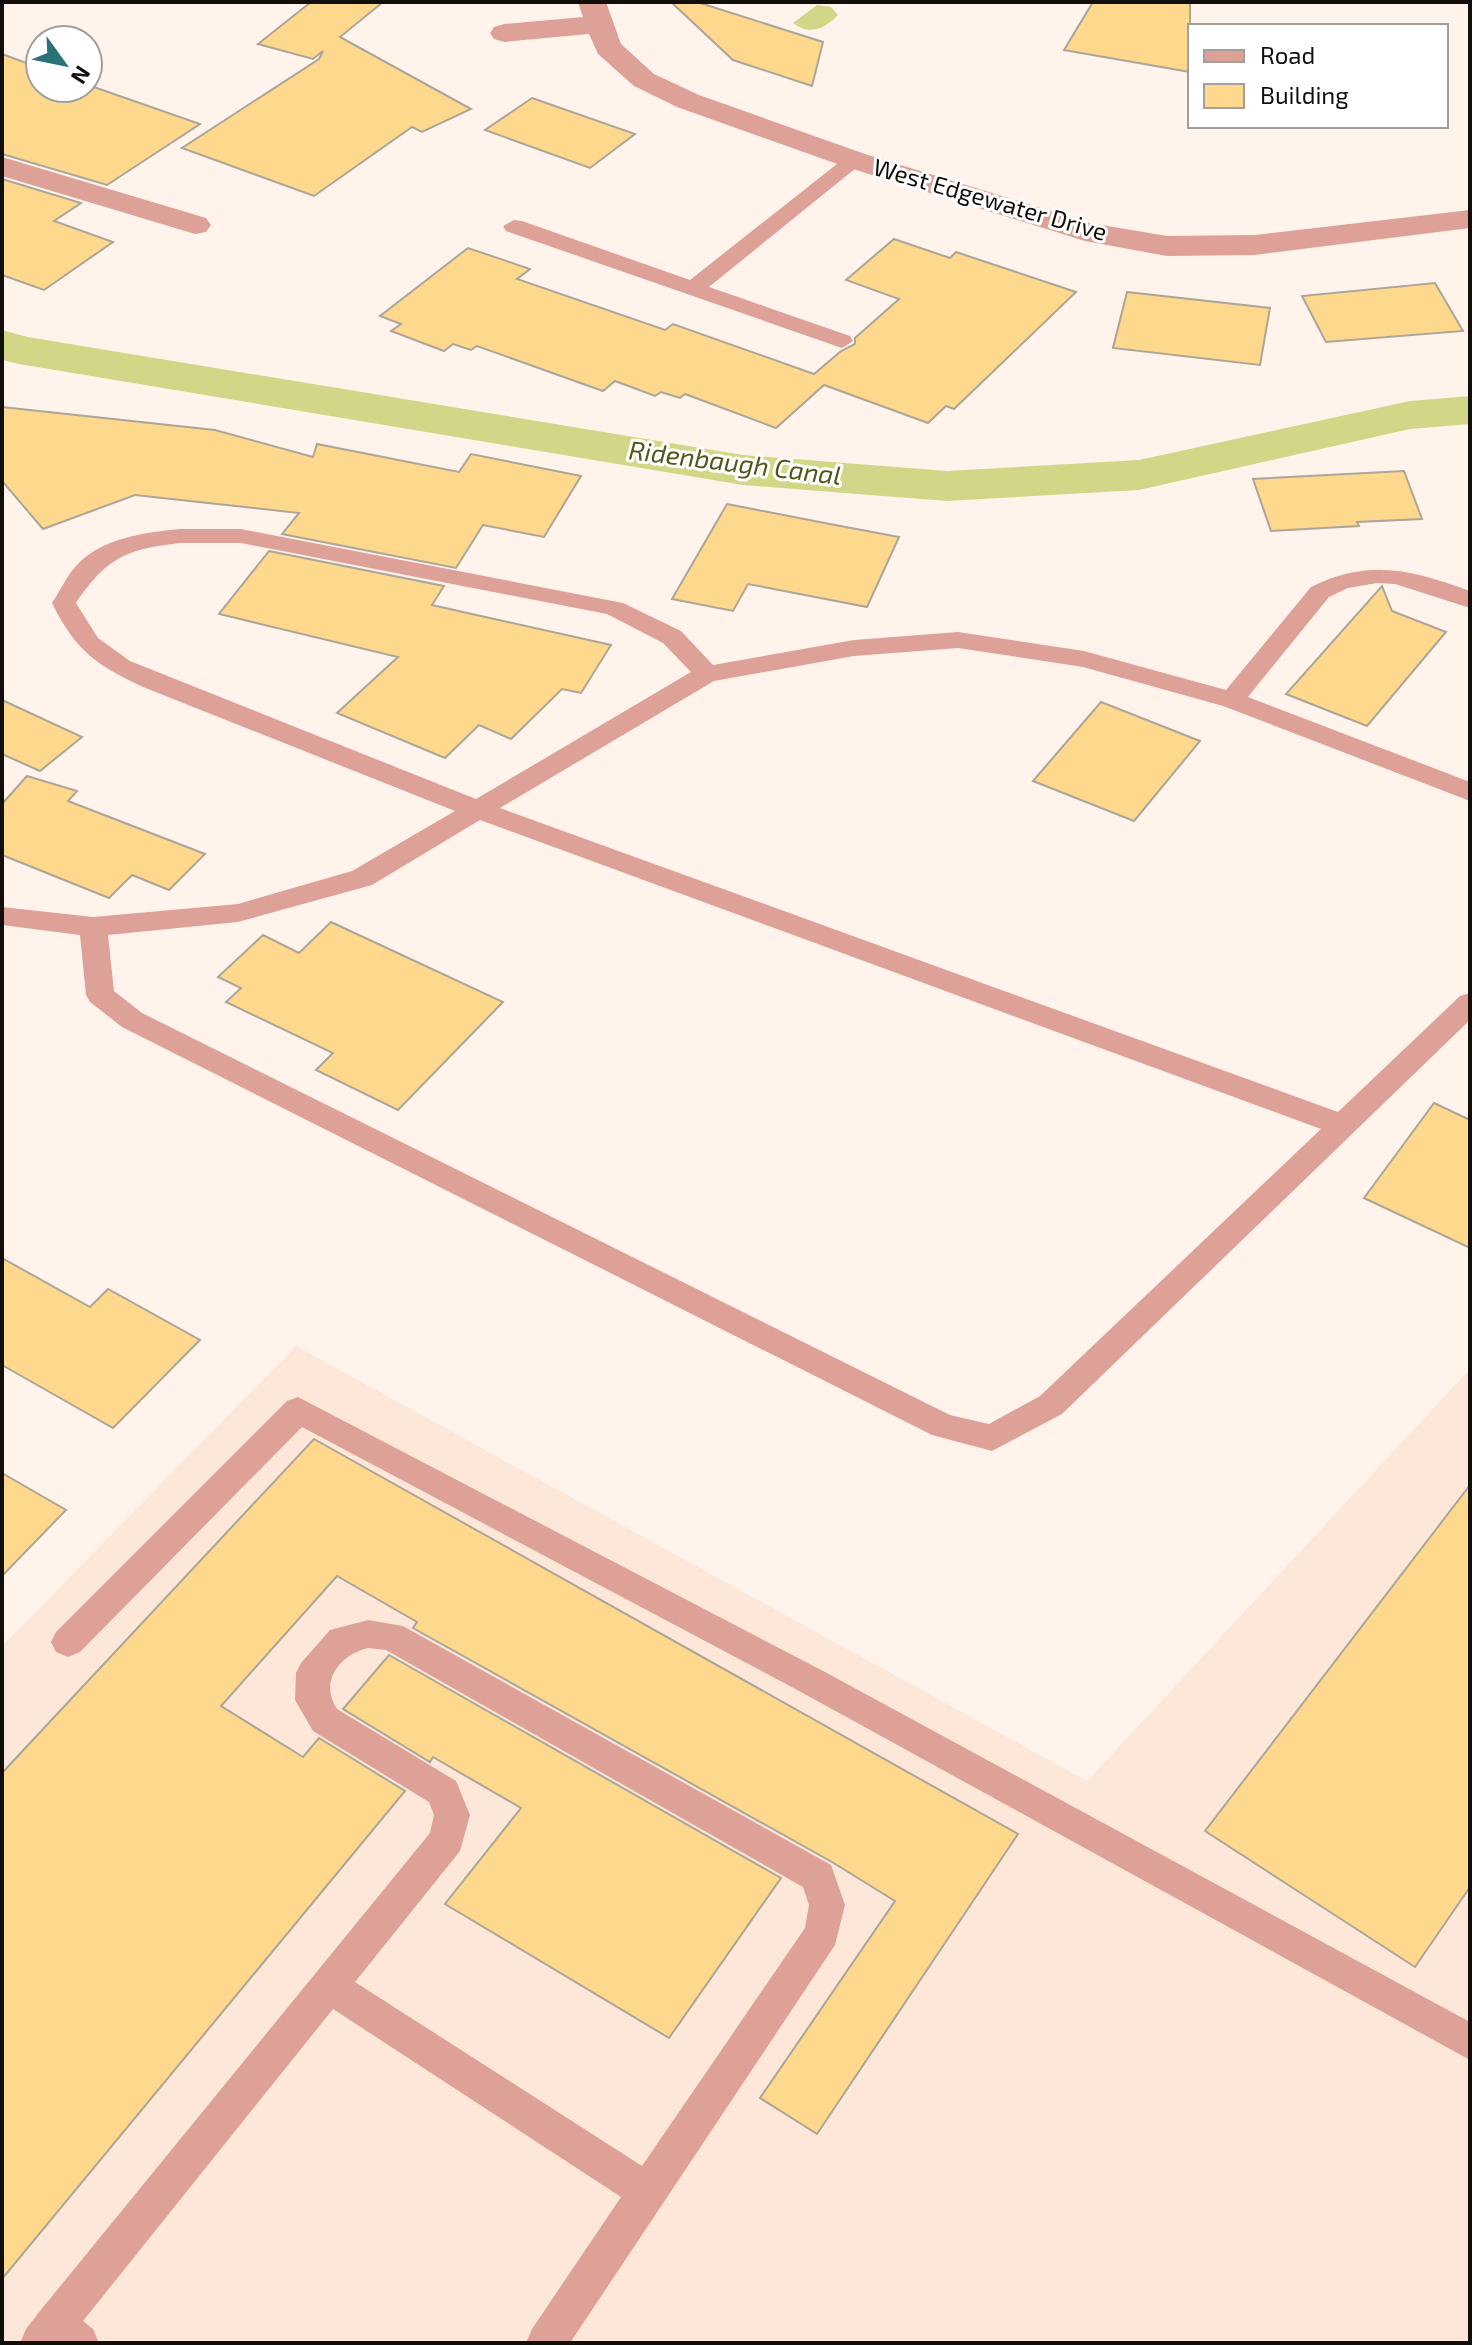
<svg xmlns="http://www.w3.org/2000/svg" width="1472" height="2345" font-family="'Exo 2',sans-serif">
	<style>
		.built { fill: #fce7d9 }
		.water { fill: #d1d787 }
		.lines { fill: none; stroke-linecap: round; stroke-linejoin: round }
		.canal { fill: #d1d787; fill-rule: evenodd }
		.building { fill: #fed88c; stroke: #aca698; stroke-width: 2 }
		.lane { fill: #dda197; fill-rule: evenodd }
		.street { fill: #dda197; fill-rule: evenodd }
		.labels { text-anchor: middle; stroke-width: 6; stroke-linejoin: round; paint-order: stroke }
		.far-street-label { font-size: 24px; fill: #120e0a; stroke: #fff }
		.far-water-label { font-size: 26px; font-style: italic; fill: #52561b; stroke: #fff }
	</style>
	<rect width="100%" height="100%" fill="#fff3ec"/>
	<path class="built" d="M 296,1346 L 1087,1781 L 1470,1369 L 1470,2343 L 2,2343 L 2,1646 Z"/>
	<path class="water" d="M 817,5 L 831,7 L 838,15 C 825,29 809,36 793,23 Z"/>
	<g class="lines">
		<path class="canal" d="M 2,330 L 28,337 L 743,455 L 947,471 L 1139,460 L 1410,401 L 1470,396 L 1470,424 L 1410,429 L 1139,490 L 947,501 L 743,485 L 19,364 L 2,360 Z"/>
	</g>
	<g class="building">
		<path d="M 311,2 L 383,2 L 340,37 L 471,109 L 422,132 L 412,127 L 314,196 L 182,148 L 319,59 L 323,51 L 313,59 L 258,44 Z"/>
		<path d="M 671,2 L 697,2 L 823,42 L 812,86 L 733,60 Z"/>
		<path d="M 1093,2 L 1190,2 L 1190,72 L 1064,50 Z"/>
		<path d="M 2,54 L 40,68 L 40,88 L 88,88 L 88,85 L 200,124 L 107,185 L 2,154 Z"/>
		<path d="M 532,98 L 635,134 L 590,168 L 485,130 Z"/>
		<path d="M 2,179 L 81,203 L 54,221 L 113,242 L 44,290 L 2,275 Z"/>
		<path d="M 894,239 L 950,258 L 956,252 L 1076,292 L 954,409 L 946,406 L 928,423 L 824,385 L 776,428 L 685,394 L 680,398 L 661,392 L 655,396 L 615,381 L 603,391 L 477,346 L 471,350 L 453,344 L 444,351 L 391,331 L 401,324 L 380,316 L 468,248 L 530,269 L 517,279 L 665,330 L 673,324 L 814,374 L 841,351 L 855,344 L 855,338 L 899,299 L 846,280 Z"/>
		<path d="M 1435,283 L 1463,331 L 1326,342 L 1302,296 Z"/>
		<path d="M 1127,292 L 1270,308 L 1260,365 L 1113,348 Z"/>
		<path d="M 2,407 L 215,430 L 313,457 L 317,444 L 459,472 L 471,454 L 581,476 L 544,537 L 483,525 L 456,568 L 282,534 L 299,513 L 135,495 L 43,529 L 2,481 Z"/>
		<path d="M 1404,471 L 1422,519 L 1357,522 L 1359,526 L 1271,531 L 1253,479 Z"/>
		<path d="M 727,504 L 835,525 L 899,537 L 867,607 L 748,584 L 733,611 L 672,599 Z"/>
		<path d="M 269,551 L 444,586 L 432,605 L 611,645 L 581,693 L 562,689 L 511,739 L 479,725 L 445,758 L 337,713 L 398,657 L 219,614 Z"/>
		<path d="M 1382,586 L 1392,611 L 1446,632 L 1367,726 L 1286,694 Z"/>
		<path d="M 2,700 L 82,737 L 40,771 L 2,754 Z"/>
		<path d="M 1101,702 L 1200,741 L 1134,821 L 1033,781 Z"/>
		<path d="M 27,776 L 77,791 L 68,801 L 205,854 L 169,890 L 132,875 L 109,898 L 2,855 L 2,804 Z"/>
		<path d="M 331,922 L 503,1002 L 398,1110 L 316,1070 L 333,1053 L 226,1002 L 241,988 L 218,977 L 263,935 L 299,953 Z"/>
		<path d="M 1434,1103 L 1470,1120 L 1470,1248 L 1364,1198 Z"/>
		<path d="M 2,1258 L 90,1307 L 108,1289 L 200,1340 L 113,1428 L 2,1365 Z"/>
		<path d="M 314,1439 L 1018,1834 L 817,2134 L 760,2098 L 895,1901 L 832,1862 L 413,1628 L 417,1622 L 337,1576 L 221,1706 L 303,1757 L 319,1738 L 405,1791 L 2,2279 L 2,1773 Z"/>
		<path d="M 2,1473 L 66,1510 L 2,1576 Z"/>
		<path d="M 1470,1485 L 1470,1887 L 1415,1967 L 1205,1831 Z"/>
		<path d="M 389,1655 L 781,1878 L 669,2038 L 445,1904 L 521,1808 L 433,1757 L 430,1762 L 343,1709 Z"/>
	</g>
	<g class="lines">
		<g class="lane">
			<path d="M 854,154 L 861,156 L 864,160 L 861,164 L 709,287 L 850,336 L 853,341 L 842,348 L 506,231 L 503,226 L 514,220 L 522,221 L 690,280 L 847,156 Z"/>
			<path d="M 181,529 L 241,529 L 623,603 L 681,631 L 713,665 L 854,640 L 958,632 L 1084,651 L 1226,690 L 1311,587 C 1370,558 1411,570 1470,591 L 1470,608 L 1395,584 L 1377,583 L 1348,588 L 1329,597 L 1248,697 L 1470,782 L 1470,801 L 1223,706 L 1083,667 L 958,648 L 854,656 L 714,681 L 500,808 L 1338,1112 L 1460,996 L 1470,993 L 1470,1020 L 1062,1414 L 992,1451 L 932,1435 L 122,1027 L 90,1002 L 86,995 L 80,935 L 2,925 L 2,907 L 93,917 L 238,904 L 352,871 L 455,811 L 143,687 C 96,665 75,650 52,603 C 60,591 66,577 76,566 C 101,538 146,532 181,529 ZM 181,543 L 241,543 L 607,614 L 663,643 L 691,672 L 476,799 L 130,661 L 98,638 L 76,603 C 107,557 127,549 181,543 ZM 480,820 L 1321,1129 L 1040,1396 L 989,1424 L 950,1415 L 142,1013 L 114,991 L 108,935 L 238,922 L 372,885 Z"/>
			<path d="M 298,1397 L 825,1672 L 1470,2022 L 1470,2060 L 801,1692 L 302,1427 L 80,1652 L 68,1657 L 56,1652 L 51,1642 L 56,1632 L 287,1401 Z"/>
			<path d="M 368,1620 L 403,1626 L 831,1865 L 845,1905 L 835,1945 L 570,2343 L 526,2343 L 532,2329 L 621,2197 L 333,2009 L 83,2321 L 93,2329 L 99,2343 L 20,2343 L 26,2329 L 40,2311 L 430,1833 L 434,1815 L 429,1802 L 313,1731 L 295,1700 L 296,1673 L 301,1663 L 330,1630 ZM 368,1648 L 386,1650 L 803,1887 L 809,1905 L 805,1928 L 642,2166 L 355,1982 L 460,1851 L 470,1815 L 456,1781 L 337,1709 C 319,1682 339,1655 368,1648 Z"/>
		</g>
		<g class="street">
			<path d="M 578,2 L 606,2 L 621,44 L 654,74 L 699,95 L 865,154 L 1090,223 L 1167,236 L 1255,235 L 1470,210 L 1470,228 L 1255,255 L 1167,256 L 1085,241 L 843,166 L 677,107 L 634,86 L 598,54 L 589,34 L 504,42 L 494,39 L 490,33 L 494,27 L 504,24 L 583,17 Z"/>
			<path d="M 2,157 L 206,218 L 211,225 L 206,232 L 195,234 L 2,176 Z"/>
		</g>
	</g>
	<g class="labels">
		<g class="far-street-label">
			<text transform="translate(990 200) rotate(16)" y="8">West Edgewater Drive</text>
		</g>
		<g class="far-water-label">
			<text transform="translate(735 463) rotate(7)" y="9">Ridenbaugh Canal</text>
		</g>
	</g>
	<rect width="1472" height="2345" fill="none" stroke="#120e0a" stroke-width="8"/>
	<rect x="1188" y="24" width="260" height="104" fill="#ffffff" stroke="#a09f9d" stroke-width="2"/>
	<rect x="1204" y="50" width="40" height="12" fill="#dda197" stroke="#a09f9d" stroke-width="2"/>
	<text x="1260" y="64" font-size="24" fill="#120e0a">Road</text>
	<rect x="1204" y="84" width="40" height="24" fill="#fed88c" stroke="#a09f9d" stroke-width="2"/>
	<text x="1260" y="104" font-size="24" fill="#120e0a">Building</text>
	<g transform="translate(64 64) rotate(123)"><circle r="38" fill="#ffffff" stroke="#a09f9d" stroke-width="2"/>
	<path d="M0-6L14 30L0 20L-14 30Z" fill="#297374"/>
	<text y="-12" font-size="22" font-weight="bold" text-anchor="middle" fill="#120e0a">N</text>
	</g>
</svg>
